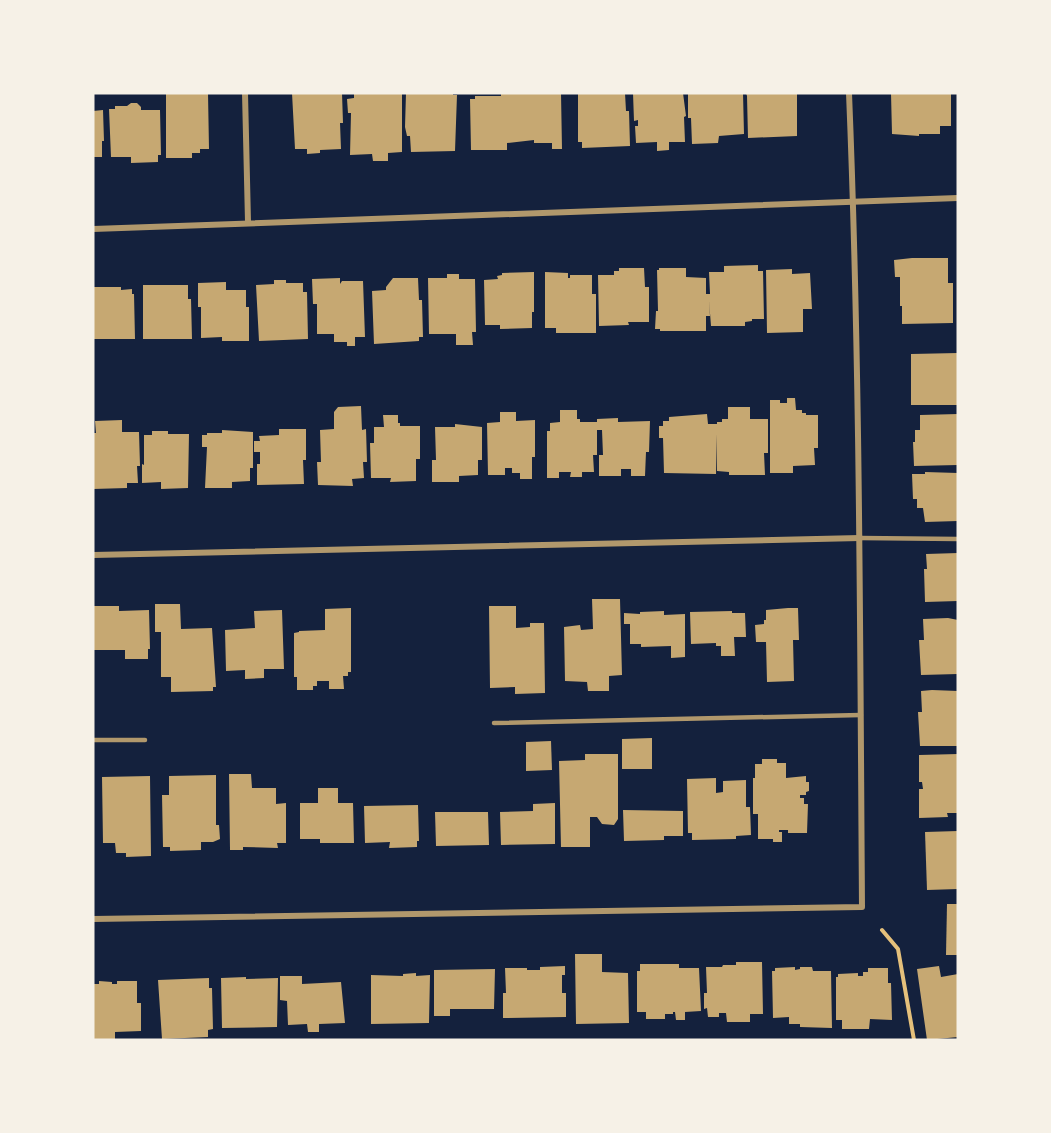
<svg xmlns="http://www.w3.org/2000/svg" width="1051" height="1133" font-family="Jost,sans-serif">
	<style>
		.building { fill: #c6a872 }
		.lines { fill: none; stroke-linecap: round; stroke-linejoin: round }
		.path { stroke: #e5c07b; stroke-width: 4 }
		.service { stroke: #b1986c; stroke-width: 4.5 }
		.minor { stroke: #b1986c; stroke-width: 6 }
	</style>
	<rect width="100%" height="100%" fill="#14213d"/>
	<g class="building">
		<path d="M 166,93 L 208,93 L 209,149 L 200,149 L 200,153 L 192,153 L 192,158 L 166,158 Z"/>
		<path d="M 292,93 L 342,93 L 343,123 L 340,123 L 341,149 L 320,150 L 320,153 L 307,154 L 307,149 L 295,149 Z"/>
		<path d="M 354,93 L 402,93 L 402,152 L 388,153 L 388,161 L 373,161 L 372,154 L 350,155 L 351,113 L 348,113 L 347,99 L 354,98 Z"/>
		<path d="M 406,93 L 453,93 L 453,95 L 457,95 L 455,151 L 411,152 L 410,136 L 407,136 L 405,127 Z"/>
		<path d="M 501,93 L 561,93 L 562,149 L 552,149 L 552,143 L 534,143 L 534,140 L 507,143 L 507,150 L 471,150 L 470,99 L 475,99 L 475,96 L 501,96 Z"/>
		<path d="M 578,93 L 625,93 L 626,111 L 629,111 L 630,146 L 582,148 L 582,142 L 578,142 Z"/>
		<path d="M 633,93 L 683,93 L 686,116 L 684,117 L 685,142 L 669,142 L 669,150 L 657,151 L 657,142 L 636,143 L 635,126 L 638,126 L 638,120 L 634,121 Z"/>
		<path d="M 688,93 L 743,93 L 744,134 L 719,136 L 718,143 L 692,144 L 691,118 L 688,118 Z"/>
		<path d="M 746,93 L 797,93 L 797,136 L 748,138 L 747,96 Z"/>
		<path d="M 891,93 L 951,93 L 951,126 L 940,126 L 940,134 L 919,134 L 919,136 L 892,134 Z"/>
		<path d="M 131,103 L 137,103 L 141,107 L 141,110 L 160,110 L 161,155 L 158,155 L 158,162 L 131,163 L 131,157 L 111,157 L 109,109 L 115,109 L 115,106 L 127,106 Z"/>
		<path d="M 103,110 L 104,141 L 102,141 L 102,157 L 93,157 L 93,111 Z"/>
		<path d="M 912,258 L 948,258 L 948,283 L 953,283 L 953,323 L 902,324 L 902,306 L 900,306 L 900,277 L 895,277 L 894,260 Z"/>
		<path d="M 758,265 L 758,271 L 763,271 L 764,319 L 752,319 L 752,321 L 745,322 L 745,326 L 711,326 L 709,300 L 710,316 L 706,316 L 706,331 L 660,331 L 660,329 L 655,329 L 656,311 L 658,311 L 657,270 L 659,270 L 659,268 L 686,268 L 686,277 L 706,278 L 706,294 L 710,294 L 709,272 L 724,272 L 724,266 Z"/>
		<path d="M 619,268 L 644,268 L 645,287 L 649,287 L 649,322 L 628,322 L 629,325 L 599,326 L 598,275 L 614,275 L 614,271 L 619,271 Z"/>
		<path d="M 792,269 L 792,274 L 810,273 L 812,309 L 803,309 L 803,332 L 767,333 L 766,270 Z"/>
		<path d="M 534,272 L 534,312 L 532,312 L 532,328 L 500,329 L 500,325 L 485,325 L 484,280 L 498,279 L 497,276 L 502,275 L 502,273 Z"/>
		<path d="M 545,272 L 568,273 L 568,278 L 570,278 L 570,275 L 592,275 L 592,294 L 596,294 L 596,333 L 556,333 L 556,328 L 545,328 Z"/>
		<path d="M 447,274 L 459,274 L 459,279 L 475,279 L 476,332 L 472,332 L 473,345 L 456,345 L 456,334 L 429,334 L 428,278 L 447,278 Z"/>
		<path d="M 340,278 L 340,284 L 342,281 L 363,281 L 365,337 L 355,337 L 355,346 L 347,346 L 347,342 L 334,342 L 334,334 L 317,334 L 317,304 L 313,304 L 312,279 Z"/>
		<path d="M 393,278 L 418,278 L 419,300 L 422,300 L 423,337 L 419,337 L 419,341 L 374,344 L 372,291 L 386,290 L 386,287 Z"/>
		<path d="M 274,280 L 286,280 L 286,283 L 303,283 L 303,292 L 307,292 L 308,339 L 259,341 L 256,285 L 274,284 Z"/>
		<path d="M 226,282 L 226,290 L 246,290 L 246,307 L 249,307 L 249,341 L 222,341 L 222,337 L 201,338 L 201,307 L 198,307 L 198,283 Z"/>
		<path d="M 143,285 L 188,285 L 188,299 L 191,299 L 192,339 L 143,339 Z"/>
		<path d="M 93,287 L 121,287 L 121,290 L 132,289 L 132,294 L 134,294 L 135,339 L 93,339 Z"/>
		<path d="M 958,353 L 958,405 L 911,405 L 911,354 Z"/>
		<path d="M 787,398 L 795,398 L 796,410 L 802,410 L 802,413 L 806,413 L 806,415 L 818,415 L 818,448 L 814,448 L 815,465 L 793,466 L 793,473 L 770,473 L 770,400 L 780,400 L 780,403 L 787,403 Z"/>
		<path d="M 361,406 L 362,430 L 366,429 L 367,462 L 363,462 L 364,478 L 352,479 L 353,486 L 318,485 L 317,462 L 321,462 L 320,430 L 334,429 L 334,412 L 338,407 Z"/>
		<path d="M 728,407 L 750,407 L 750,419 L 768,419 L 768,453 L 764,453 L 765,475 L 729,475 L 729,472 L 717,471 L 717,434 L 716,474 L 664,473 L 663,438 L 659,438 L 659,426 L 663,426 L 663,421 L 669,421 L 669,417 L 707,414 L 708,424 L 717,424 L 717,422 L 722,422 L 722,419 L 728,419 Z"/>
		<path d="M 560,410 L 577,410 L 577,419 L 580,419 L 580,422 L 597,422 L 597,419 L 618,418 L 618,422 L 650,421 L 649,452 L 646,452 L 645,476 L 631,476 L 631,469 L 621,469 L 621,476 L 599,476 L 599,455 L 603,455 L 602,430 L 597,430 L 597,455 L 593,455 L 594,472 L 582,472 L 582,477 L 570,477 L 571,472 L 559,472 L 559,478 L 547,478 L 547,431 L 550,431 L 550,423 L 560,422 Z"/>
		<path d="M 500,412 L 516,412 L 516,421 L 535,420 L 535,457 L 532,457 L 532,479 L 520,479 L 520,473 L 512,473 L 512,468 L 505,468 L 505,475 L 488,475 L 487,423 L 500,422 Z"/>
		<path d="M 958,414 L 958,465 L 914,466 L 913,442 L 915,442 L 915,430 L 920,430 L 920,415 Z"/>
		<path d="M 383,415 L 398,415 L 398,423 L 400,423 L 400,426 L 420,426 L 420,459 L 416,459 L 416,481 L 390,482 L 391,478 L 371,478 L 370,443 L 374,443 L 374,427 L 384,427 Z"/>
		<path d="M 122,420 L 122,432 L 139,432 L 140,466 L 137,466 L 138,483 L 127,483 L 127,488 L 93,489 L 93,433 L 96,433 L 95,421 Z"/>
		<path d="M 455,424 L 482,427 L 482,460 L 478,460 L 478,475 L 459,476 L 459,482 L 432,482 L 432,460 L 436,460 L 435,427 L 455,427 Z"/>
		<path d="M 279,429 L 306,429 L 306,460 L 303,460 L 304,484 L 257,485 L 257,464 L 260,464 L 260,452 L 254,452 L 254,441 L 260,441 L 259,436 L 279,435 Z"/>
		<path d="M 222,430 L 253,432 L 253,468 L 250,468 L 250,481 L 232,482 L 232,488 L 205,488 L 207,447 L 202,447 L 202,435 L 207,435 L 207,433 L 222,433 Z"/>
		<path d="M 152,431 L 168,431 L 168,434 L 189,434 L 188,488 L 161,489 L 161,482 L 142,483 L 142,464 L 144,465 L 144,435 L 152,435 Z"/>
		<path d="M 925,472 L 958,473 L 958,521 L 925,522 L 923,508 L 917,508 L 917,499 L 913,499 L 912,474 L 925,474 Z"/>
		<path d="M 958,553 L 958,601 L 925,602 L 924,569 L 927,569 L 926,554 Z"/>
		<path d="M 592,599 L 620,599 L 622,675 L 609,676 L 609,691 L 588,691 L 587,682 L 565,681 L 564,627 L 580,625 L 581,630 L 593,629 Z"/>
		<path d="M 155,604 L 180,604 L 181,629 L 212,628 L 216,687 L 213,687 L 213,691 L 171,692 L 171,677 L 161,677 L 161,632 L 155,632 Z"/>
		<path d="M 93,606 L 119,606 L 119,611 L 149,610 L 150,649 L 148,649 L 148,659 L 125,659 L 125,650 L 93,650 Z"/>
		<path d="M 489,606 L 516,606 L 516,628 L 530,627 L 530,623 L 544,623 L 545,693 L 515,694 L 515,687 L 490,688 Z"/>
		<path d="M 351,608 L 351,672 L 348,672 L 348,676 L 343,676 L 344,689 L 329,689 L 329,681 L 317,681 L 317,686 L 313,686 L 313,690 L 297,690 L 297,677 L 294,677 L 294,633 L 299,632 L 299,631 L 325,630 L 325,609 Z"/>
		<path d="M 788,608 L 798,608 L 799,640 L 793,640 L 794,681 L 767,682 L 766,642 L 756,642 L 755,625 L 764,624 L 764,620 L 766,620 L 766,610 Z"/>
		<path d="M 282,610 L 284,669 L 264,669 L 264,678 L 245,679 L 245,670 L 226,671 L 225,630 L 255,628 L 254,611 Z"/>
		<path d="M 664,611 L 664,615 L 685,614 L 685,657 L 671,658 L 671,646 L 641,647 L 641,644 L 630,644 L 630,624 L 624,624 L 624,613 L 640,614 L 640,612 Z"/>
		<path d="M 732,611 L 732,613 L 745,613 L 746,637 L 734,637 L 735,656 L 721,656 L 721,646 L 716,646 L 716,643 L 691,644 L 690,612 Z"/>
		<path d="M 948,618 L 958,620 L 958,674 L 921,675 L 919,640 L 924,640 L 923,619 Z"/>
		<path d="M 932,690 L 958,691 L 958,746 L 920,746 L 918,712 L 922,712 L 921,691 Z"/>
		<path d="M 652,738 L 652,769 L 622,769 L 622,739 Z"/>
		<path d="M 551,741 L 552,770 L 526,771 L 526,742 Z"/>
		<path d="M 585,754 L 618,754 L 618,819 L 614,825 L 602,824 L 597,817 L 590,817 L 590,847 L 561,847 L 559,761 L 585,760 Z"/>
		<path d="M 958,754 L 958,813 L 947,813 L 948,817 L 919,818 L 919,789 L 923,789 L 922,782 L 919,782 L 919,755 Z"/>
		<path d="M 762,759 L 777,759 L 777,763 L 786,763 L 786,778 L 806,776 L 806,782 L 809,782 L 809,791 L 806,792 L 806,795 L 800,795 L 800,798 L 804,798 L 804,804 L 808,804 L 807,833 L 788,833 L 788,830 L 779,830 L 779,832 L 782,832 L 782,842 L 773,842 L 773,839 L 758,839 L 758,814 L 753,814 L 753,778 L 755,778 L 755,764 L 762,764 Z"/>
		<path d="M 229,774 L 251,774 L 252,788 L 276,788 L 276,804 L 286,803 L 286,843 L 277,843 L 278,848 L 243,847 L 243,850 L 230,850 Z"/>
		<path d="M 216,775 L 216,825 L 219,825 L 220,839 L 213,842 L 201,842 L 201,850 L 170,851 L 170,847 L 163,847 L 162,795 L 169,795 L 169,776 Z"/>
		<path d="M 150,776 L 151,856 L 126,857 L 126,853 L 116,853 L 115,843 L 103,843 L 102,777 Z"/>
		<path d="M 716,778 L 716,793 L 723,792 L 723,781 L 746,780 L 746,807 L 750,807 L 751,835 L 736,836 L 736,839 L 692,840 L 692,833 L 688,833 L 687,779 Z"/>
		<path d="M 318,788 L 338,788 L 338,803 L 353,803 L 354,843 L 320,843 L 320,839 L 300,839 L 300,803 L 318,803 Z"/>
		<path d="M 555,803 L 555,844 L 501,845 L 500,812 L 533,811 L 533,804 Z"/>
		<path d="M 418,805 L 419,841 L 417,841 L 417,847 L 389,848 L 390,842 L 365,843 L 364,806 Z"/>
		<path d="M 623,810 L 683,811 L 683,836 L 664,836 L 664,840 L 624,841 Z"/>
		<path d="M 435,812 L 488,812 L 489,845 L 436,846 Z"/>
		<path d="M 958,831 L 958,889 L 927,890 L 925,832 Z"/>
		<path d="M 947,904 L 958,904 L 958,955 L 946,955 Z"/>
		<path d="M 575,954 L 602,954 L 602,972 L 628,973 L 629,1023 L 576,1024 Z"/>
		<path d="M 736,962 L 762,962 L 763,1014 L 750,1014 L 750,1022 L 727,1022 L 726,1013 L 719,1013 L 719,1017 L 708,1017 L 707,1008 L 704,1009 L 704,993 L 707,993 L 706,967 L 722,967 L 723,965 L 736,965 Z"/>
		<path d="M 640,964 L 679,964 L 679,968 L 699,968 L 701,1011 L 685,1012 L 685,1020 L 676,1020 L 675,1012 L 673,1012 L 673,1014 L 665,1014 L 665,1019 L 646,1019 L 646,1012 L 637,1012 L 637,971 L 640,971 Z"/>
		<path d="M 565,966 L 565,975 L 562,975 L 562,993 L 566,993 L 566,1017 L 503,1018 L 503,993 L 506,993 L 505,968 L 527,968 L 527,970 L 540,970 L 540,967 Z"/>
		<path d="M 939,966 L 941,977 L 958,974 L 958,1037 L 927,1040 L 917,969 Z"/>
		<path d="M 795,967 L 795,970 L 800,969 L 800,967 L 812,967 L 813,971 L 831,971 L 832,1028 L 800,1027 L 800,1024 L 789,1024 L 789,1017 L 773,1018 L 772,971 L 775,971 L 775,968 Z"/>
		<path d="M 868,968 L 888,968 L 888,983 L 891,983 L 892,1020 L 870,1019 L 869,1029 L 842,1029 L 842,1020 L 836,1020 L 836,977 L 838,977 L 838,974 L 858,973 L 858,976 L 863,976 L 863,972 L 868,972 Z"/>
		<path d="M 495,969 L 494,1009 L 450,1009 L 450,1016 L 434,1016 L 434,970 Z"/>
		<path d="M 416,973 L 416,976 L 430,975 L 429,1023 L 371,1024 L 371,975 L 403,976 L 403,974 Z"/>
		<path d="M 280,976 L 302,976 L 302,984 L 341,982 L 345,1023 L 319,1024 L 319,1032 L 308,1032 L 307,1024 L 288,1025 L 287,1001 L 280,1000 Z"/>
		<path d="M 246,977 L 246,979 L 278,978 L 277,1027 L 222,1028 L 221,978 Z"/>
		<path d="M 209,978 L 209,988 L 212,988 L 213,1029 L 208,1030 L 208,1037 L 162,1039 L 158,980 Z"/>
		<path d="M 99,981 L 112,982 L 112,984 L 117,984 L 117,981 L 137,981 L 137,1003 L 141,1003 L 141,1031 L 115,1032 L 115,1040 L 94,1040 L 93,984 L 99,984 Z"/>
	</g>
	<g class="lines">
		<path class="path" d="M 882,930 L 898,949 L 914,1040"/>
		<g class="service">
			<path d="M 860,538 L 958,539"/>
			<path d="M 494,723 L 861,715"/>
			<path d="M 93,740 L 145,740"/>
		</g>
		<g class="minor">
			<path d="M 245,93 L 248,222"/>
			<path d="M 93,229 L 958,198"/>
			<path d="M 93,555 L 860,538"/>
			<path d="M 93,919 L 862,907 C 860,635 860,364 849,93"/>
		</g>
	</g>
	<rect width="1051" height="1133" fill="none" stroke="#f6f1e7" stroke-width="189"/>
</svg>
